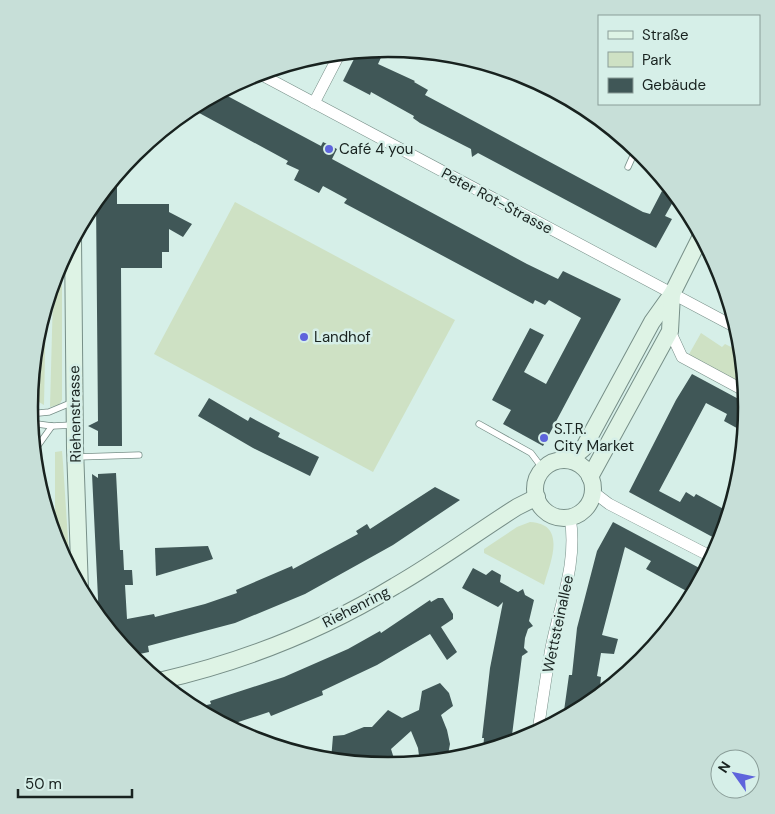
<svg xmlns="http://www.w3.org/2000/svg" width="775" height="814" font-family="'DM Sans',sans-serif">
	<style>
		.green { fill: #cee1c4 }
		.building { fill: #405757 }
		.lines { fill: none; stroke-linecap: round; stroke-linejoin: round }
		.service-casing { stroke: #778f88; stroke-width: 7 }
		.minor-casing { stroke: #778f88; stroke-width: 12 }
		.secondary-casing { stroke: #778f88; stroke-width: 18 }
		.service { stroke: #fff; stroke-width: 5.5 }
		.minor { stroke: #fff; stroke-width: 11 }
		.secondary { stroke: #def3e5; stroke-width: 16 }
		.poi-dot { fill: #5e64dc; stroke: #d6efe8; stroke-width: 2 }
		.labels { text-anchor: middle; stroke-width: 5; stroke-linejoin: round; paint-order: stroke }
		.poi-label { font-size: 15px; fill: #18221f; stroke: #d6efe8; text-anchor: start }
		.street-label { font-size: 15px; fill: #18221f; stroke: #d6efe8 }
		.rim { fill: none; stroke: #18221f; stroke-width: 2.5 }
	</style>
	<rect width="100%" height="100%" fill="#d6efe8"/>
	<g class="green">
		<path d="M 235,202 L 455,320 L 373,472 L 154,354 Z"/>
		<path d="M 62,284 L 62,400 L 59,405 L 50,407 L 53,295 Z"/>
		<path d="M 45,305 L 46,306 L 44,405 C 38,402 33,398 31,391 C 27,372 39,324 45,305 Z"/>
		<path d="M 701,333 L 722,347 L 725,344 L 741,352 L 744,387 L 688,356 Z"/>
		<path d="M 62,451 L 63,463 L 70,570 L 56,544 L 51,527 L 55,511 L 55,452 Z"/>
		<path d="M 530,522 C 568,524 550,563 544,585 L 484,553 L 484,549 L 517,527 Z"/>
	</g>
	<g class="building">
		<path d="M 385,49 L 378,64 L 415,81 L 414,82 L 428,90 L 425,95 L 643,212 L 650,214 L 662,191 L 669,195 L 674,200 L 665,216 L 672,219 L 656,248 L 478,153 L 472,157 L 471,149 L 420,123 L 413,118 L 414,116 L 371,92 L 370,95 L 343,81 L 358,51 Z"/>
		<path d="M 220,92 L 321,146 L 323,142 L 337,149 L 332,159 L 527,264 L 558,279 L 563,271 L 621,299 L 543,446 L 503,424 L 511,410 L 492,400 L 530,328 L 544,335 L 524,372 L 546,384 L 581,318 L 549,300 L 545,305 L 535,300 L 533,304 L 344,203 L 347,199 L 323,186 L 319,193 L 294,180 L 299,170 L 286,164 L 288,161 L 190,108 Z"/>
		<path d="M 117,174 L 117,204 L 169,204 L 169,212 L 192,224 L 183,237 L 169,229 L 169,252 L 162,252 L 162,268 L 121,268 L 122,446 L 98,446 L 98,431 L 88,426 L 98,421 L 96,200 Z"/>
		<path d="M 692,374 L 746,403 L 744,432 L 724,421 L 727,414 L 706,403 L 659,491 L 680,502 L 686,492 L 694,497 L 696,494 L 729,512 L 720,541 L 629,492 L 676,400 Z"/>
		<path d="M 209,398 L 248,421 L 250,417 L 280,433 L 278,437 L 319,457 L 310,476 L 253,448 L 198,416 Z"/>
		<path d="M 116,473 L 120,550 L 123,550 L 124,570 L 132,570 L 133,585 L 125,585 L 127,619 L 154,614 L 155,617 L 205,604 L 237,593 L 236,590 L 292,566 L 293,569 L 358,534 L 356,531 L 367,524 L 370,529 L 435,487 L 460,500 L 393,545 L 305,594 L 235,623 L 148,646 L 149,652 L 130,656 L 99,619 L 92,474 L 98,478 L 98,474 Z"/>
		<path d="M 613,522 L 705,571 L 692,594 L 646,569 L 651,561 L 625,547 L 602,635 L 618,639 L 614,654 L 601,653 L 597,676 L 601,677 L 599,696 L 587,705 L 563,718 L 569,675 L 572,675 L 577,628 L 597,551 Z"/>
		<path d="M 208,546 L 213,559 L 156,576 L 155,548 Z"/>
		<path d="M 473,568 L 486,575 L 492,570 L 501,575 L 500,582 L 518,592 L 523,589 L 525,595 L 534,600 L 529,621 L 533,626 L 528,629 L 525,638 L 524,648 L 528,652 L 522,656 L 511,743 L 483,751 L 484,738 L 482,738 L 490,668 L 503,602 L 498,607 L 462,588 Z"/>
		<path d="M 438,598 L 443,598 L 453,614 L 453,619 L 441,627 L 457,652 L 447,660 L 430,634 L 377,665 L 322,691 L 323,695 L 271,716 L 269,712 L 226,726 L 193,708 L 211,704 L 210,701 L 284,677 L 348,649 L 380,631 L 381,633 L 430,600 L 431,602 Z"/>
		<path d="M 440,683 L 449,693 L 453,706 L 441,715 L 447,730 L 450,744 L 447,760 L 420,763 L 418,748 L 411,731 L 391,749 L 396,765 L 331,760 L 333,736 L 344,735 L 364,727 L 372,727 L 388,710 L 402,718 L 419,710 L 422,691 Z"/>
	</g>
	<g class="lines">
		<g class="service-casing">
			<g id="service">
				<path d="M 628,167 L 636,149"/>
				<path d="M 673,193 L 675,195"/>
				<path d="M 52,283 L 69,262"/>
				<path d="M 29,414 L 49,412 L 73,402"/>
				<path d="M 30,423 L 52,426 L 73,425"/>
				<path d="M 479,424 L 531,453 L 543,469"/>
				<path d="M 34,455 L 37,447 L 52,426"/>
				<path d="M 77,457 L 139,455"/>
				<path d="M 35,468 L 40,482 L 40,490"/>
			</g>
		</g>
		<g class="minor-casing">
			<g id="minor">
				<path d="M 258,73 L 737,328"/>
				<path d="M 314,103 L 340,53"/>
				<path d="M 670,331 L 682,357 L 745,391"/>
				<path d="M 592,491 L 609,504 L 712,557"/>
				<path d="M 538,731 C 542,704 546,676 551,648 C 560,603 578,563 570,517"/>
			</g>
		</g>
		<g class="secondary-casing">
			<g id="secondary">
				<path d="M 73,238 L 75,448 L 80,590"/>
				<path d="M 570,460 L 583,449 L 652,322 L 672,294 L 701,236"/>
				<circle cx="564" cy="489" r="29"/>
				<path d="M 590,477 L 670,331 L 672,294"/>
				<path d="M 159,681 C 243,662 321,631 395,586 C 437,562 476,533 517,507 L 537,497"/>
			</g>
		</g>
		<use href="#service" class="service"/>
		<use href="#minor" class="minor"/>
		<use href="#secondary" class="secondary"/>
	</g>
	<g class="poi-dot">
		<circle cx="329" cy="149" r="5"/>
		<circle cx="304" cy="337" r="5"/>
		<circle cx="544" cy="438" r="5"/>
	</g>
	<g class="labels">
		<g class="poi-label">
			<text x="339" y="154">Café 4 you</text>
			<text x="314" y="342">Landhof</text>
			<text x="554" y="434">S.T.R.<tspan x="554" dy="17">City Market</tspan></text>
		</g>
		<g class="street-label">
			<text transform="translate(497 201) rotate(28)" y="5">Peter Rot-Strasse</text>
			<text transform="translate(75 414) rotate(-91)" y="5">Riehenstrasse</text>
			<text transform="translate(356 607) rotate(-27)" y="5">Riehenring</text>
			<text transform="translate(558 624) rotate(-78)" y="5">Wettsteinallee</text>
		</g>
	</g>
	<path d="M0 0H775V814H0ZM38 407a350 350 0 1 1 700 0a350 350 0 1 1-700 0Z" fill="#c7dfd8" fill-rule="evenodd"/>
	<path class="rim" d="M38 407a350 350 0 1 1 700 0a350 350 0 1 1-700 0Z"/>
	<rect x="598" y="15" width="162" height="90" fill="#d6efe8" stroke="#8a9d98"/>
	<rect x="608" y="31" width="25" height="8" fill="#def3e5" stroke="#8a9d98"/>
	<text x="642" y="40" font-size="15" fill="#18221f">Straße</text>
	<rect x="608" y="52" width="25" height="15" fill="#cee1c4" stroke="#8a9d98"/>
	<text x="642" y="65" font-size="15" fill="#18221f">Park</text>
	<rect x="608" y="78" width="25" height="15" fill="#405757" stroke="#8a9d98"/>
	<text x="642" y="90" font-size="15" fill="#18221f">Gebäude</text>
	<g transform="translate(735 774) rotate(303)"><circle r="24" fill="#d6efe8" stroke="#8a9d98"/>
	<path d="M0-4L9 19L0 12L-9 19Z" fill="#5e64dc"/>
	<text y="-8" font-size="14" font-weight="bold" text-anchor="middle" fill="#18221f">N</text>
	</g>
	<path d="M18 789v8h114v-8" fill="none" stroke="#18221f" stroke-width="2.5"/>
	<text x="25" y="789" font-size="15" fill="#18221f" stroke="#d6efe8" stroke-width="4" paint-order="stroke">50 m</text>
</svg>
